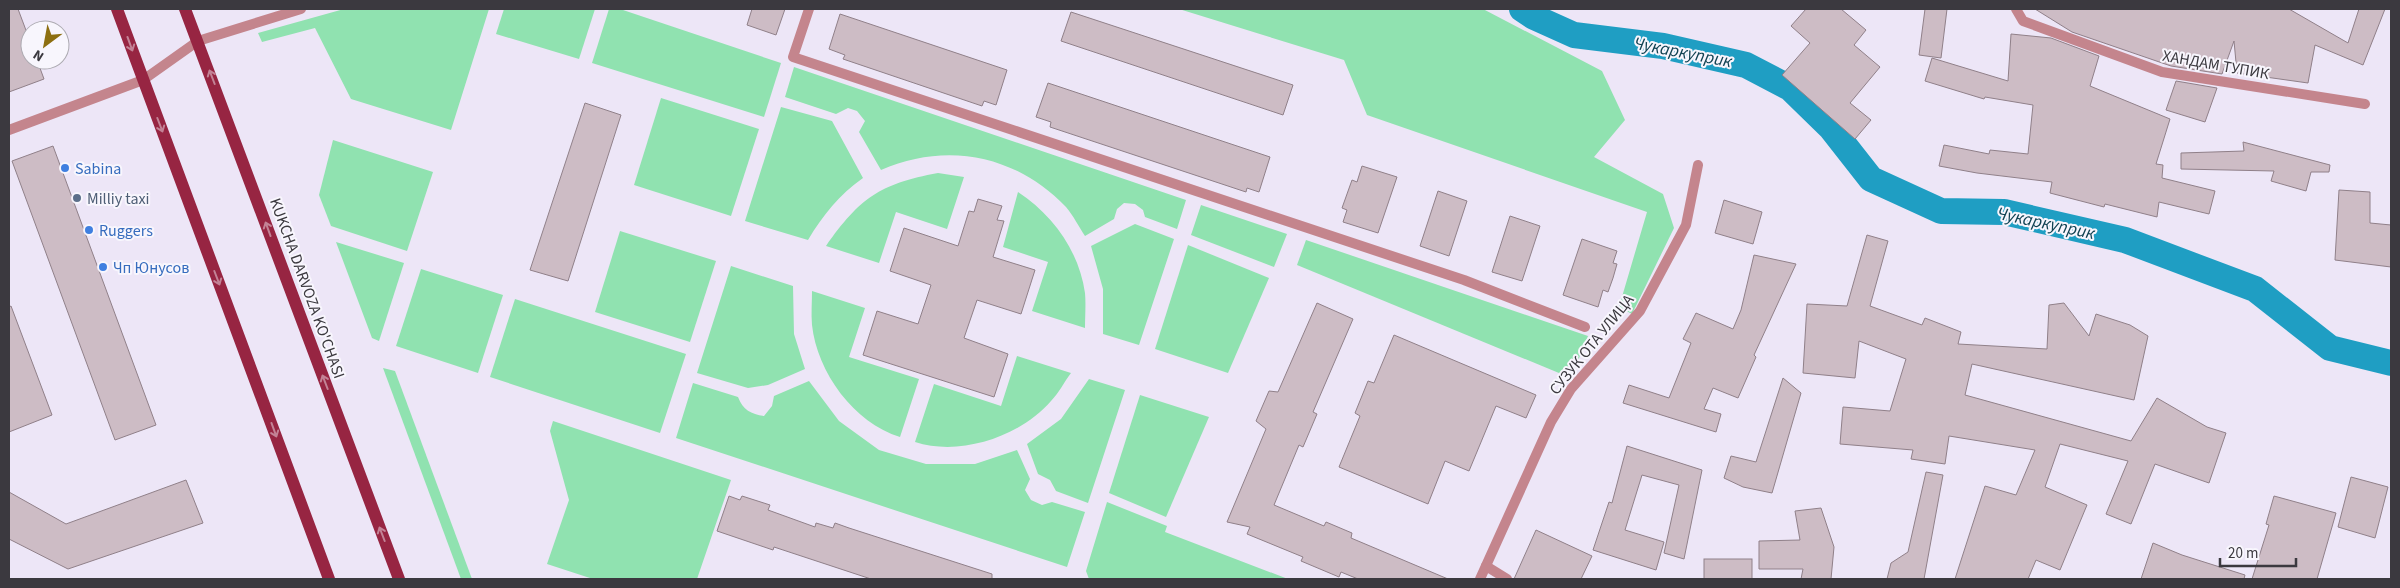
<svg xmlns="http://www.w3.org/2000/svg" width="2400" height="588" font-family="'Source Sans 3',sans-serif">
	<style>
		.green { fill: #90e2b0 }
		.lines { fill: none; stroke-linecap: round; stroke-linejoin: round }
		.canal { stroke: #1f9ec3; stroke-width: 26 }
		.building { fill: #cdbcc5; stroke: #908089 }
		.minor { stroke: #c4858d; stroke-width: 10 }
		.primary { stroke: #972542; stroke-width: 12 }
		.oneway { stroke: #c38396 }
		.shop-dot { fill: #3f7fe0; stroke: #f8f6fd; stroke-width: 2 }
		.service-dot { fill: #5c6f8a; stroke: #f8f6fd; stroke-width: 2 }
		.labels { text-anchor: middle; stroke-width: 4; stroke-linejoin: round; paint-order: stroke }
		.street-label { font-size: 16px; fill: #3b393f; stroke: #f8f6fd }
		.shop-label { font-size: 16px; fill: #366cbe; stroke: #f8f6fd; text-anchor: start }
		.service-label { font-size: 16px; fill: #4e5e75; stroke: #f8f6fd; text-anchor: start }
		.water-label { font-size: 18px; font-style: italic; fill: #124353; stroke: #f8f6fd }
	</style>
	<rect width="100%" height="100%" fill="#ede6f7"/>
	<g class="green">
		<path d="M 344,9 L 489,9 L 451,130 L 351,99 L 315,28 L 262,42 L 258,33 Z"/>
		<path d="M 504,9 L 595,9 L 579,59 L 496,34 Z"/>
		<path d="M 609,9 L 620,9 L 781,63 L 764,117 L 592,63 Z"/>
		<path d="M 1179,9 L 1483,9 L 1602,71 L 1625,120 L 1594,157 L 1663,194 L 1674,228 L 1632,314 L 1619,307 L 1647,212 L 1367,115 L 1344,60 Z"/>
		<path d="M 794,67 L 1186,200 L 1177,229 L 1145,217 L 1143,210 L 1135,204 L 1124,203 L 1117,209 L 1114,219 L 1085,236 C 1079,227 1073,215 1066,207 C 1016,155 947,141 881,170 L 859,132 L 865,121 L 857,111 L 848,108 L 836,114 L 785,97 Z"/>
		<path d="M 661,98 L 759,129 L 731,216 L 634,185 Z"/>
		<path d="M 781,107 L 832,121 L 863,178 C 839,195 823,215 808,240 L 745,221 Z"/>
		<path d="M 333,140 L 433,172 L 407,251 L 331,226 L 319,195 Z"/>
		<path d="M 938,173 L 964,177 L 947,229 L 896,212 L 879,263 L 826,246 C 860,198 879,184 938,173 Z"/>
		<path d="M 1018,192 C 1053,215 1079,251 1085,293 C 1086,304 1085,317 1085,328 L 1032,311 L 1048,262 L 1003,247 Z"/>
		<path d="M 1201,205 L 1287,234 L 1274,267 L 1191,235 Z"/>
		<path d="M 1135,224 L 1174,239 L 1139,345 L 1103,334 L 1103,289 L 1091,246 Z"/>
		<path d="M 620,231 L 716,261 L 690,342 L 595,312 Z"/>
		<path d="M 1306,240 L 1588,336 L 1571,378 L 1297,265 Z"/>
		<path d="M 336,242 L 404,263 L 379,341 L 372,338 Z"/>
		<path d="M 1188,245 L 1269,278 L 1228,373 L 1155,349 Z"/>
		<path d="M 731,266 L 793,286 L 794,334 L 805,369 L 768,385 L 748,388 L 697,373 Z"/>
		<path d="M 421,269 L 503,295 L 478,373 L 396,346 Z"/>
		<path d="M 812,291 L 865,308 L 849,357 L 919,379 L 900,437 C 854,423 817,372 812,325 C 811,314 812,302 812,291 Z"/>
		<path d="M 515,299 L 686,354 L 660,433 L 490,377 Z"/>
		<path d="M 1017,356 L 1071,373 C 1064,382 1059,393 1051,401 C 1021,436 961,457 915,442 L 934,384 L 1001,406 Z"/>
		<path d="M 383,368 L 395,371 L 472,579 L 461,579 Z"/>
		<path d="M 1089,379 L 1125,390 L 1088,503 L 1056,491 L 1050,480 L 1038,474 L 1027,444 L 1061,419 Z"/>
		<path d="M 809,381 L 839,421 L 879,450 L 926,464 L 975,464 L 1017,450 L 1030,479 L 1025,490 L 1031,500 L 1042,505 L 1052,502 L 1085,512 L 1067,567 L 676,438 L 693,383 L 738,397 C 743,410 751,414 764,416 L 772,406 L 774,396 Z"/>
		<path d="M 1140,395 L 1209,417 L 1166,517 L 1109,493 Z"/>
		<path d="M 553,421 L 731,480 L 697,579 L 593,579 L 547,564 L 569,500 L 550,431 Z"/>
		<path d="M 1107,502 L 1167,526 L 1165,532 L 1288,579 L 1089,579 L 1086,571 Z"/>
	</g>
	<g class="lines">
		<path class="canal" d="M 1522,9 L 1534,17 L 1574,35 L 1663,46 L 1746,65 L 1790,88 L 1831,128 L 1871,179 L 1941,211 L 2004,212 L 2125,240 L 2255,289 L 2330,348 L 2391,363"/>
	</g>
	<g class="building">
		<path d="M 9,9 L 18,9 L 30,41 L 30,60 L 37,60 L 44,79 L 9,92 Z"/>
		<path d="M 752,9 L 785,9 L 776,35 L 747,25 Z"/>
		<path d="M 1806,9 L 1841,9 L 1866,30 L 1854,45 L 1880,67 L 1850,103 L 1871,120 L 1855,139 L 1782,75 L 1810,43 L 1791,26 Z"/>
		<path d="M 1925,9 L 1947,9 L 1941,58 L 1919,55 Z"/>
		<path d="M 2035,9 L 2289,9 L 2348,43 L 2359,9 L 2385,9 L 2363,65 L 2315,45 L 2308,83 L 2237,73 L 2234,41 L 2222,74 L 2171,66 L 2072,32 Z"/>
		<path d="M 1071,12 L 1293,85 L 1283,115 L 1061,41 Z"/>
		<path d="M 840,14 L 1007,70 L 996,105 L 984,101 L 982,106 L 843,59 L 845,55 L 829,49 Z"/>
		<path d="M 2011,34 L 2051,38 L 2099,56 L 2090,86 L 2170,119 L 2156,164 L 2163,165 L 2162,178 L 2215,191 L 2209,214 L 2159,202 L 2157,217 L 2105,204 L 2104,207 L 2050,193 L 2052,182 L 1977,173 L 1939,166 L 1944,145 L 1989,154 L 1990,150 L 2028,154 L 2033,105 L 1985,97 L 1984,99 L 1925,81 L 1932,58 L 2008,81 Z"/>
		<path d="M 2176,81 L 2217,88 L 2205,122 L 2166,110 Z"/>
		<path d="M 1048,83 L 1270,157 L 1259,192 L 1247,188 L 1246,192 L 1050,127 L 1051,122 L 1036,117 Z"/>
		<path d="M 585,103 L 621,115 L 568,281 L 530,270 Z"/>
		<path d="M 2243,142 L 2330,165 L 2329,172 L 2311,172 L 2306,191 L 2271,181 L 2274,171 L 2181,169 L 2181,153 L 2244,151 Z"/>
		<path d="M 53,146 L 156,425 L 115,440 L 12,161 Z"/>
		<path d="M 1362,166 L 1397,177 L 1378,233 L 1343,222 L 1347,210 L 1342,208 L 1352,180 L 1357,182 Z"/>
		<path d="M 2339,190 L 2370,192 L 2370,223 L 2391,225 L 2391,267 L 2335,260 Z"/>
		<path d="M 1438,191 L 1467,201 L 1449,256 L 1420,246 Z"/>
		<path d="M 978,199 L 1002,206 L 997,220 L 1004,221 L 993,257 L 1035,270 L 1021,314 L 977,300 L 964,338 L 1008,354 L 994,397 L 863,355 L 877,311 L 918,324 L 931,285 L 890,271 L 904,228 L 958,246 L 969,211 L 974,212 Z"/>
		<path d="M 1724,200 L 1762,212 L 1753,244 L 1715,233 Z"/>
		<path d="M 1510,216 L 1540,226 L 1522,281 L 1492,272 Z"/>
		<path d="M 1867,235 L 1888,241 L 1870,306 L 1922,325 L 1925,318 L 1961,332 L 1958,344 L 2047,349 L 2049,305 L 2064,303 L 2089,336 L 2096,314 L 2130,325 L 2148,336 L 2134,400 L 1972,364 L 1965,395 L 2131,441 L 2157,398 L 2207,427 L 2226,433 L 2209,483 L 2155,464 L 2131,524 L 2106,514 L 2128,461 L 2060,444 L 2045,487 L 2087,505 L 2060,570 L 2036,560 L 2028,579 L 1955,579 L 1985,486 L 2016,495 L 2035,450 L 1949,436 L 1945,464 L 1911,459 L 1913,450 L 1840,444 L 1843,407 L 1890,411 L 1906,359 L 1859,341 L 1855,378 L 1803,373 L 1807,304 L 1847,306 Z"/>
		<path d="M 1582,239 L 1617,251 L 1613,263 L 1617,264 L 1613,278 L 1608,292 L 1603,290 L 1598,307 L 1563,295 Z"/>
		<path d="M 1754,255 L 1796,264 L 1754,355 L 1756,357 L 1738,398 L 1713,388 L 1704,409 L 1721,414 L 1716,432 L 1623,403 L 1629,385 L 1669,398 L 1691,343 L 1683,339 L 1696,313 L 1733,329 L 1741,310 Z"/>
		<path d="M 1317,303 L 1353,319 L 1313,412 L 1317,414 L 1303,447 L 1299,445 L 1274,505 L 1324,526 L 1326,522 L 1352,533 L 1351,538 L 1448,579 L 1358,579 L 1341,572 L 1339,577 L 1301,561 L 1303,557 L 1247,534 L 1250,527 L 1227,522 L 1266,429 L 1256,421 L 1269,391 L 1278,392 Z"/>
		<path d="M 11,306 L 52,415 L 9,432 L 9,307 Z"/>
		<path d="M 1394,335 L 1536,395 L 1526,418 L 1496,406 L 1469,471 L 1445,461 L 1428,504 L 1339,467 L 1360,416 L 1355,413 L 1368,381 L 1374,383 Z"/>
		<path d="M 1783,378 L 1801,393 L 1772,493 L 1743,487 L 1724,478 L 1731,456 L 1756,462 Z"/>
		<path d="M 1627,446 L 1702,470 L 1684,559 L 1664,553 L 1679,485 L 1642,475 L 1625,530 L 1664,542 L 1656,570 L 1593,550 L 1609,502 L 1612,503 Z"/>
		<path d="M 1926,472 L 1943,475 L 1924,579 L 1887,579 L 1891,563 L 1908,552 Z"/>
		<path d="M 2351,477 L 2388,487 L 2375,538 L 2338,527 Z"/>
		<path d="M 186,480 L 203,523 L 68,569 L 9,539 L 9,492 L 66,524 Z"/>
		<path d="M 729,496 L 740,500 L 742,496 L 770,505 L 768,510 L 815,527 L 816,523 L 833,528 L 835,523 L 849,528 L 992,574 L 992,579 L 871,579 L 774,547 L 773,550 L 717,531 Z"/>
		<path d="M 2274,496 L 2336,513 L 2317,579 L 2252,579 L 2269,525 L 2266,524 Z"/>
		<path d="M 1821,508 L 1834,547 L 1831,579 L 1801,579 L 1803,569 L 1759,569 L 1759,541 L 1800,540 L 1795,511 Z"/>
		<path d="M 1536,530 L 1592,556 L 1581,579 L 1514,579 Z"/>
		<path d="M 2153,543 L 2182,555 L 2245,575 L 2244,579 L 2141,579 Z"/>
		<rect x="1704" y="559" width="48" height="20"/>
	</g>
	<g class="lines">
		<g class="minor">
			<path d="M 809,9 L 793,57 L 1464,280 L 1585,327"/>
			<path d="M 2016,9 L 2023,21 L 2162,72 L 2365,104"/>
			<path d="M 9,130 L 143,80 L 198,41 L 301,9"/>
			<path d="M 1486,566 L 1507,579"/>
			<path d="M 1480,579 L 1551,422 L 1571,389 L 1640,311 L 1686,225 L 1698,165"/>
		</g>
		<g class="primary">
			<path d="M 117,9 L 329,579"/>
			<path d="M 185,9 L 399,579"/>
		</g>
	</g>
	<defs><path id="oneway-shaft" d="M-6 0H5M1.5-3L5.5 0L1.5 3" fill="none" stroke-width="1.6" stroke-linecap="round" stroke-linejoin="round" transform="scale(1.25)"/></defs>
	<g class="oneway">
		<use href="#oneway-shaft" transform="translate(130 44) rotate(70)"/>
		<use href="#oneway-shaft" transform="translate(212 77) rotate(-111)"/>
		<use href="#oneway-shaft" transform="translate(160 125) rotate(69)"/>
		<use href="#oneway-shaft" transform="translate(268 229) rotate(-110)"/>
		<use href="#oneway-shaft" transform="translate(217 278) rotate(69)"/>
		<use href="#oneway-shaft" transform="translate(325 382) rotate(-111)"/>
		<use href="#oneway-shaft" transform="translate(274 430) rotate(70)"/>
		<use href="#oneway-shaft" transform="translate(382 534) rotate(-111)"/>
	</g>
	<g class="shop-dot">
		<circle cx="65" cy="168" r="5"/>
		<circle cx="89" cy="230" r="5"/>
		<circle cx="103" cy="267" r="5"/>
	</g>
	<circle class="service-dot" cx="77" cy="198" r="5"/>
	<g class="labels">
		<g class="street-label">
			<text transform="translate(2216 64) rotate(10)" y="6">ХАНДАМ ТУПИК</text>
			<text transform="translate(308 288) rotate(70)" y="6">KUKCHA DARVOZA KO'CHASI</text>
			<text transform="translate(1591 344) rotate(-51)" y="6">СУЗУК ОТА УЛИЦА</text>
		</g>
		<g class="shop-label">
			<text x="75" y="174">Sabina</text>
			<text x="99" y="236">Ruggers</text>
			<text x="113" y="273">Чп Юнусов</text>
		</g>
		<g class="service-label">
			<text x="87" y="204">Milliy taxi</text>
		</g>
		<g class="water-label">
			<text transform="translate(1683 52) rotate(11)" y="6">Чукаркуприк</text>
			<text transform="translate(2046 223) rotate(12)" y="6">Чукаркуприк</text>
		</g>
	</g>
	<rect width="2400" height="588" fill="none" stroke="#3b393f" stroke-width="20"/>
	<g transform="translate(45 45) rotate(212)"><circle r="24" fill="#f8f6fd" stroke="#acaab1"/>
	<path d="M0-4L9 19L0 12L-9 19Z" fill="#8d6f11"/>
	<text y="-8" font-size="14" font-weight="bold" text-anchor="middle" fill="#3b393f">N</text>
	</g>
	<path d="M2220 558v8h76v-8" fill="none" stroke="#3b393f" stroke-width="2.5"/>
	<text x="2228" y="558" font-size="15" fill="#3b393f" stroke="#f8f6fd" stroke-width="4" paint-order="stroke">20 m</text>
</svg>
